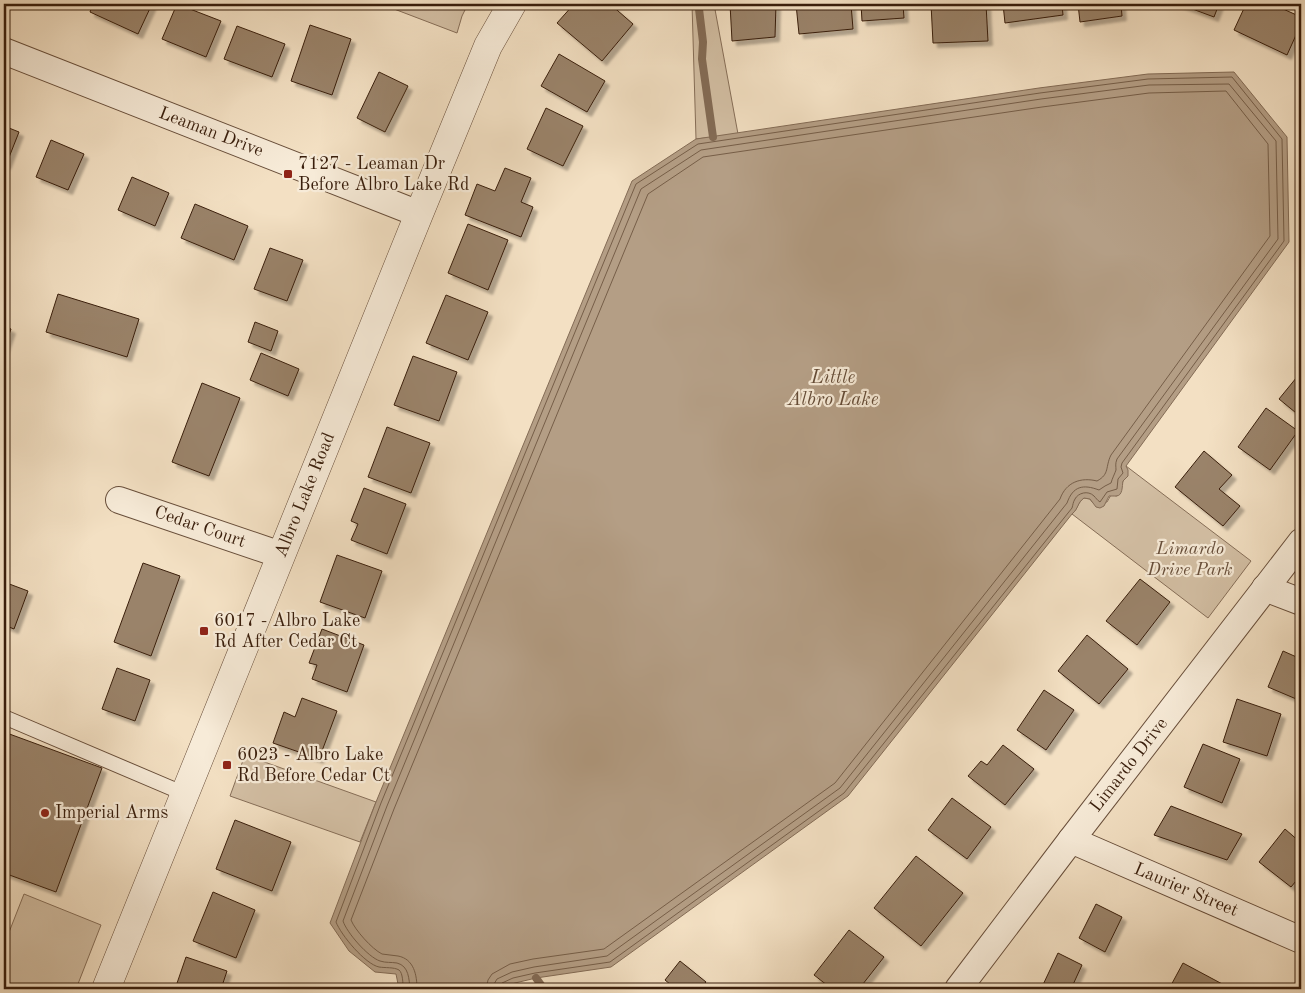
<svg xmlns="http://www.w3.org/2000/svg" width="1305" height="993" font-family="'Old Standard TT',serif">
<defs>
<filter id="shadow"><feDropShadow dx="4.5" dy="4.5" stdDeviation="1" flood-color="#0004"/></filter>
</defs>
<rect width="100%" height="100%" fill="#f3e0c3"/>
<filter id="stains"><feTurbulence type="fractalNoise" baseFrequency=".004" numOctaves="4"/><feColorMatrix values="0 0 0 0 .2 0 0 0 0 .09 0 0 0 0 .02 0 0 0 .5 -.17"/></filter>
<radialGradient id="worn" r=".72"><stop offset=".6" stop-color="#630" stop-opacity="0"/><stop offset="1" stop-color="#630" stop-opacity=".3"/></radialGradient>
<g fill="#d3bfa4" stroke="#866e58">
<path d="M381 4H468L462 16 457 33Z"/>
<path d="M692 4H714L738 134 696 139Z"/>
<path d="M1126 466 1251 561 1208 618 1072 514C1078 509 1077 503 1084 498L1090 499 1092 502H1107L1111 495 1117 496 1123 481Z"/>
<path d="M245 755 376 802 360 842 230 796Z"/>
<path d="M24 894 101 925 76 989H4V945Z"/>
</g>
<path fill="#b49e85" stroke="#836b55" d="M1234 72 1287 137 1289 242 1126 466 1128 470V476L1123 481C1122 486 1123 496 1116 496 1114 496 1112 496 1109 496L1104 506 1100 508 1096 507 1090 499 1084 498C1077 503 1079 508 1072 514L848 796 611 967 536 978 515 983 500 989H399L396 974 375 972 349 951 330 923 376 802 632 181 696 139 1039 88 1148 74Z"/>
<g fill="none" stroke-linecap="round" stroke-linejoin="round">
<g stroke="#765e48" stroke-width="1">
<path d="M403 989C403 984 403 973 399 970 394 967 385 968 379 967 365 964 341 935 336 922L381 803 636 184 698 144 1040 93 1148 79 1232 77 1282 139 1284 241 1122 463 1121 467 1123 473 1118 479 1117 489 1107 492 1100 502C1097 500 1096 498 1094 496 1088 490 1078 493 1075 499 1073 502 1073 505 1072 508L844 793 610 962 535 973 513 978 502 983 500 989"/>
<path d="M410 989C409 979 409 966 397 963 391 962 386 963 380 961 368 957 347 933 343 921L387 806 641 189 701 150 1041 99 1149 85 1229 84 1276 141 1278 239 1117 459C1115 464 1116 466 1116 470 1115 473 1112 479 1111 483L1105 486 1099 490C1083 484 1073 486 1067 503L840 788 607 956 534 967 512 972 497 979 494 984V989"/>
<path d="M417 989C417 975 414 959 398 956 393 955 387 955 382 954 372 949 355 930 351 920L394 809 648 194 703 157 1042 107 1149 93 1226 91 1268 144 1270 236 1111 455C1105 467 1110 474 1097 481 1081 477 1066 482 1060 499L835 783 604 949 533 959 510 964 492 974 488 980 486 989"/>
</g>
<g stroke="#836b55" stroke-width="8">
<path d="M699 4V9L703 42 702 59 713 137"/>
<path d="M536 978 544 989"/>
</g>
</g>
<g fill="#9a836b" stroke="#391e0c" filter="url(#shadow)">
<path d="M93 4H152L138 34 90 12Z"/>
<path d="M177 4 221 21 206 57 162 39Z"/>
<path d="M574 4H610L633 24 602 61 557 23Z"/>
<path d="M730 4H776L775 37 732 41Z"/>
<path d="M796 4H851L853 29 799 34Z"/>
<path d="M861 4H903L904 18 862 21Z"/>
<path d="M931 4H986L988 41 933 43Z"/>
<path d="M1003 4H1062L1063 15 1005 23Z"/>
<path d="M1078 4H1121L1122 16 1080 22Z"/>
<path d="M1179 4H1219L1214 17Z"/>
<path d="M1246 4H1272L1301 17V24L1287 55 1234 30Z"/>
<path d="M310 25 351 39 332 95 291 81Z"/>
<path d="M237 26 285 44 272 77 224 59Z"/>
<path d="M559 54 605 81 587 112 541 86Z"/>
<path d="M379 72 408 86 385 132 357 118Z"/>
<path d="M546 108 583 126 563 166 527 149Z"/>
<path d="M4 126 19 132 6 165 4 164Z"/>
<path d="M51 140 84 154 68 190 36 177Z"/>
<path d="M505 168 531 178 521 202 533 207 521 237 465 215 477 184 495 191Z"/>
<path d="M132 177 169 193 155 226 118 210Z"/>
<path d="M195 204 248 226 234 260 181 238Z"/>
<path d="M468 224 508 240 488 290 448 273Z"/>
<path d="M270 248 303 260 287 301 254 289Z"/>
<path d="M58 294 139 319 127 357 46 332Z"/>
<path d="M446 295 488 312 468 360 426 343Z"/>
<path d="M255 322 278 331 271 351 248 342Z"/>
<path d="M4 326 11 329 4 349Z"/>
<path d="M261 353 299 369 288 396 250 380Z"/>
<path d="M413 356 457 372 439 421 394 405Z"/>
<path d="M1301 372V417L1279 399Z"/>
<path d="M202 383 240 398 209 476 172 462Z"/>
<path d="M1266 408 1298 431 1270 470 1238 447Z"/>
<path d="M387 427 430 443 411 493 368 477Z"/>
<path d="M1204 451 1232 475 1219 489 1240 506 1223 526 1175 487Z"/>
<path d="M364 488 406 504 387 554 351 540 358 524 351 521Z"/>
<path d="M337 555 382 571 365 618 320 602Z"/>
<path d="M143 563 180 576 151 656 114 642Z"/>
<path d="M1140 579 1170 602 1137 645 1106 621Z"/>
<path d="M4 582 28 591 14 629 4 625Z"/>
<path d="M322 629 364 645 347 692 312 679 317 665 309 663Z"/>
<path d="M1087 635 1128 669 1099 704 1058 671Z"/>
<path d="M1283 651 1301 659V701L1268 687Z"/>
<path d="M117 668 150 680 135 721 102 709Z"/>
<path d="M1044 690 1074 710 1046 750 1017 730Z"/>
<path d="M302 698 337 711 319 759 273 743 284 712 295 717Z"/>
<path d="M1237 699 1281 714 1267 756 1223 742Z"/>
<path d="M4 732 102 768 56 892 4 873V817L6 809 4 808Z"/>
<path d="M1203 744 1240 759 1222 803 1184 787Z"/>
<path d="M1003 745 1034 769 1005 805 968 776 981 761 987 765Z"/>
<path d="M952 798 991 827 967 859 928 830Z"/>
<path d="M1171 806 1242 834 1227 860 1154 835Z"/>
<path d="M235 820 291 842 272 891 216 869Z"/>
<path d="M1285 829 1301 843V875L1291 887 1259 862Z"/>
<path d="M916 856 963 893 921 946 874 908Z"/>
<path d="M213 892 255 910 236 958 193 941Z"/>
<path d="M1096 904 1122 917 1105 952 1079 938Z"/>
<path d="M849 930 884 957 859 989H832L814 975Z"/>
<path d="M1058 953 1082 965 1071 989H1041Z"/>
<path d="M186 957 227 971 221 989H175Z"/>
<path d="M680 961 706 982 699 989H676L665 980Z"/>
<path d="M1183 963 1226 986 1224 989H1169Z"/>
</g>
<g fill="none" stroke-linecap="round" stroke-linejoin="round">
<g stroke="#684e3a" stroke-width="16">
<path id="service" d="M4 717 185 794"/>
</g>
<g stroke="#684e3a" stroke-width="28">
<g id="minor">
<path d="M4 51 419 214"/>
<path d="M119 500 281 555"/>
<path d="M1265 588 1301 602"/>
<path d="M1071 840 1301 940"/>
<path d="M958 989 1071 840 1301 542"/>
</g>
</g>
<g stroke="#684e3a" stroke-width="29">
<path id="tertiary" d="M106 989 419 214 488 46 512 4"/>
</g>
<use href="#service" stroke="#f7ebd8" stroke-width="14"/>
<use href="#minor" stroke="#f7ebd8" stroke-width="26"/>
<use href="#tertiary" stroke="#f7ebd8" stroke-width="28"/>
</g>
<g fill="#8f2418" stroke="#f7ebd8" stroke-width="2">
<rect x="283" y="169" width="10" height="10" rx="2.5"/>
<rect x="199" y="626" width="10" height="10" rx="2.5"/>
<rect x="222" y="760" width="10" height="10" rx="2.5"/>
<circle cx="45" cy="813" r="5"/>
</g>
<g text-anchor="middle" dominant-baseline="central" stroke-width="4.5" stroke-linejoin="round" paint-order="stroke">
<g font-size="18" fill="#391e0c" stroke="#f7ebd8">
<text transform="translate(211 132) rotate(21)">Leaman Drive</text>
<text transform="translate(305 495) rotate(-68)">Albro Lake Road</text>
<text transform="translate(200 527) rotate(19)">Cedar Court</text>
<text transform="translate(1129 765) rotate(-52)">Limardo Drive</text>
<text transform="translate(1186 890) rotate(23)">Laurier Street</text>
</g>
<g font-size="18" fill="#391e0c" stroke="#f7ebd8" text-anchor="start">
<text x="298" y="164">7127 - Leaman Dr<tspan x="298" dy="21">Before Albro Lake Rd</tspan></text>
<text x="214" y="621">6017 - Albro Lake<tspan x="214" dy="21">Rd After Cedar Ct</tspan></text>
<text x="237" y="755">6023 - Albro Lake<tspan x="237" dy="21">Rd Before Cedar Ct</tspan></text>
<text x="55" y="813">Imperial Arms</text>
</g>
<g font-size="18" font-style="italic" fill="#674e3a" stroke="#f7ebd8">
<text x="1190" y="549">Limardo<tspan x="1190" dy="21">Drive Park</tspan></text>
</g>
<g font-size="19" font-style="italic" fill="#644b36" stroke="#f7ebd8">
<text x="833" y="378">Little<tspan x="833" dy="22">Albro Lake</tspan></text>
</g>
</g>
<rect width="1305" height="993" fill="none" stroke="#f3e0c3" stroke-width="20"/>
<rect x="5" y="5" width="1295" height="983" fill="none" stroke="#391e0c" stroke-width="2.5"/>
<rect x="10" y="10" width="1285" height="973" fill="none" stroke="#391e0c"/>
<rect width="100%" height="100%" filter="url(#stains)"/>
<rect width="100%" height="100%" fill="url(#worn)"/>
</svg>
